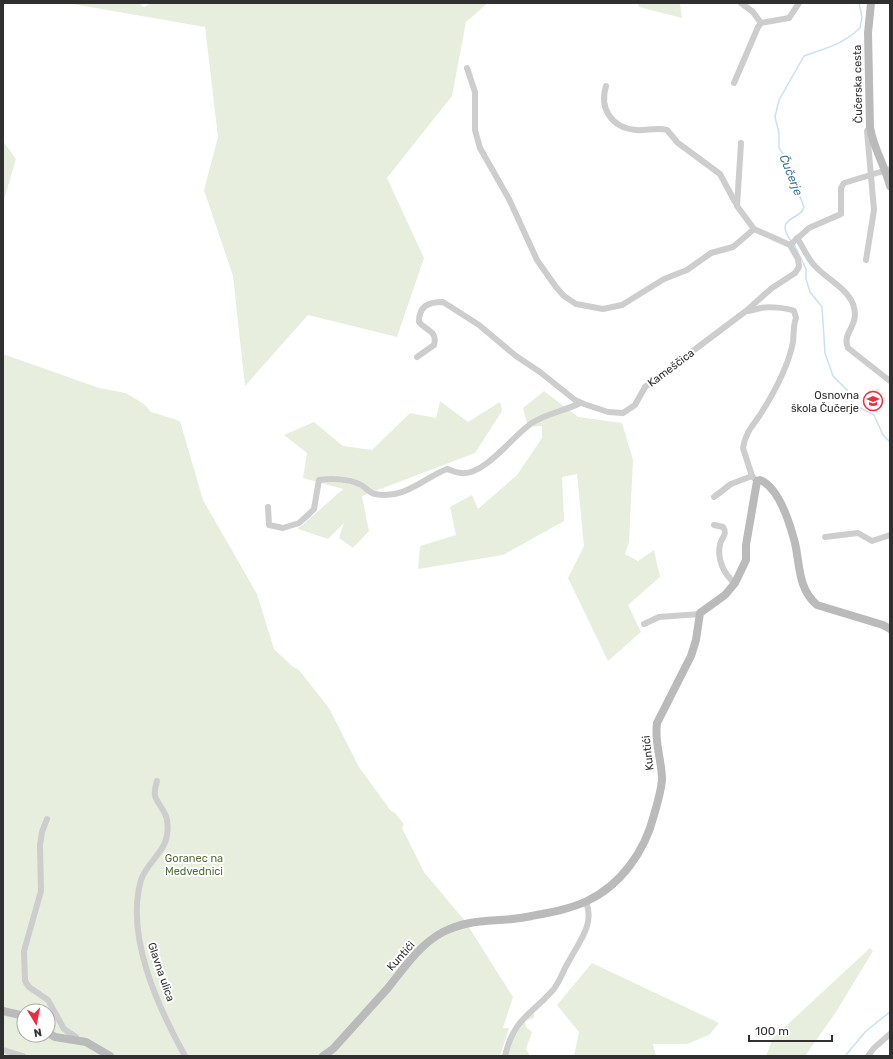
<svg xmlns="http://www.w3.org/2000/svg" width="893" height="1059" font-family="Rubik,sans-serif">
<rect width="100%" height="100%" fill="#fff"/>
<g fill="#e7eede" fill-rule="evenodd">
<path d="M67 3H139L144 7 151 3H488L466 22 452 96 387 178 424 258 397 337 308 315 245 386 233 276 204 190 218 137 205 27Z"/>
<path d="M638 3H680L682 18 639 7Z"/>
<path d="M3 141 16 159 3 203Z"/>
<path d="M3 354 99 388 126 393 144 404 151 412 180 421 203 500 257 594 274 649 292 666 299 670 329 708 359 767 391 811 394 812 404 824 402 828 424 872 465 921 513 997 503 1028H509L500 1056H3ZM24 1011H48V1035H24Z"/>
<path d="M879 389 882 407 872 409 868 391Z"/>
<path d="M544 391 578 417 622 423 633 460 629 542 625 554 638 561 654 550 660 577 628 605 641 632 608 661 568 578 584 546 577 474 562 477 564 521 503 555 418 569 420 546 456 535 450 507 472 495 478 509 517 475 542 438V426L528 427 523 408Z"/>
<path d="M440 401 468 422 500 402 502 411 475 453 362 496 369 531 353 548 339 538 344 523 328 539 298 529 343 489 303 478 307 453 284 435 314 422 343 446 372 450 410 413 436 418Z"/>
<path d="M870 948 873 951 836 1012 805 1056H766L773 1038Z"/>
<path d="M592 963 719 1023 709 1035 687 1044H653L656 1056H574L579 1032 557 1005Z"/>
<path d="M534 1009V1018L525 1021 526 1027 532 1032 526 1049 530 1056H506L514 1034Z"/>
</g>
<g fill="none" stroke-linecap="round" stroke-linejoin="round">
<g stroke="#cae1ee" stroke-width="1.5">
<path d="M791 241C773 216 801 221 804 207L784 155 779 148V133L775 117 779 100 804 56C826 48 842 45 860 28L862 17 859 3"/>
<path d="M794 244 806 269V279L810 292 822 307 825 353 833 376 847 390 853 404 874 415 883 435 890 442"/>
<path d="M845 1056 866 1031 890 1012"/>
</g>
<g stroke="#cdcdcd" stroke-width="6">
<path d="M741 3 753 12 761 23"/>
<path d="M467 68 475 92V130L480 148 509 199 537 260 556 287 564 296 576 304 603 309 622 305 664 279 687 270 711 253 733 247 754 229"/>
<path d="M734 83 758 27 761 23 789 18 799 3"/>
<path d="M606 86C599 109 612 128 636 130 646 131 657 127 667 130L678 143 720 174 735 202"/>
<path d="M741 143 737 206 754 229 790 245 809 228 841 214V188L844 183 890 169"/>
<path d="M797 238C804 248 808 261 818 269 829 280 847 289 853 304 861 326 841 332 848 348L890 381"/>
<path d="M866 260 874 210 867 131 870 127"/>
<path d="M748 311C752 311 756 309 761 308 768 306 788 308 794 311L796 318C793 326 794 333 793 342 788 368 774 393 760 415 752 426 745 434 743 448L752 476 757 481"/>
<path d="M417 357 434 345C438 331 426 331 419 322 419 306 428 302 443 302L479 325 516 356 540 372 575 400 584 404 608 412 623 413 635 405 645 387 746 311 772 288 795 273 799 267 798 259 790 245"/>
<path d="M714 497 731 484 752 476"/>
<path d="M268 507 269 525 283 528 299 523 308 515 314 509 319 480C330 478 349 479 359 484 365 486 369 493 375 494 404 500 422 479 447 469 451 470 456 473 461 473 485 476 514 434 532 423 547 413 565 411 580 403"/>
<path d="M714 525 723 527C728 534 722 537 720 544 717 558 723 574 735 583"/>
<path d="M825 537 858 533 872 541 890 535"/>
<path d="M644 624 659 617 700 614"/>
<path d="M157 781C151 800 158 799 165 814 168 819 168 830 167 835 165 852 146 864 141 880 125 936 158 1007 185 1056"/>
<path d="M47 819 42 832 40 845 41 891 24 951 25 981 29 987 48 1000 64 1029 76 1037V1040"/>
<path d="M3 1050 23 1056"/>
<path d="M505 1056C514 1018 530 1016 553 990 560 982 563 970 569 961 579 942 595 924 586 902"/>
<path d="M868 1056 874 1048 890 1034"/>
</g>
<g stroke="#bababa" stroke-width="8">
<path d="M871 3 868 33 870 127C873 148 885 165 890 186"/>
<path d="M3 1011 24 1016"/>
<path d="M48 1033 55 1037 86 1042 110 1056"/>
<path d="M323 1056 333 1049C352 1028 370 1008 388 988 404 968 420 944 443 932 473 917 496 923 526 917 546 913 568 910 587 901 621 885 645 851 654 815 657 804 661 792 662 780 662 760 654 743 657 723L691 656 696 640 700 613 725 595 735 583 746 560V545L757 481 760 480C779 487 790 524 795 543 800 565 798 589 817 605L883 625 890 629"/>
</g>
</g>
<defs>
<g id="school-ring" transform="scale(1)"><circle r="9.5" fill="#fff" stroke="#ee2c3e" stroke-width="1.5"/><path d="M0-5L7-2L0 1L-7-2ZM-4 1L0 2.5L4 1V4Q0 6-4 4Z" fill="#ee2c3e"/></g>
</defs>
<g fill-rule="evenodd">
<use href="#school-ring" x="873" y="401"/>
</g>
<g text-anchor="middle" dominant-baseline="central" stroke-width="4" stroke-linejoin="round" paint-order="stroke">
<g font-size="11" fill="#303030" stroke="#fff">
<text transform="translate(858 84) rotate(-91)">Čučerska cesta</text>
<text transform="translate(671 368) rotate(-37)">Kameščica</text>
<text transform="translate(648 753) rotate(-97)">Kuntići</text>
<text transform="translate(401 956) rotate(-48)">Kuntići</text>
<text transform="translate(161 972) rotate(71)">Glavna ulica</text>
</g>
<g font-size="11" fill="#303030" stroke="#fff" text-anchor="end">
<text x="859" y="395">Osnovna<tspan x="859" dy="13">škola Čučerje</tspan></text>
</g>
<g font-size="11" fill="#546f3b" stroke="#fff">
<text x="194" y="858">Goranec na<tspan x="194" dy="13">Medvednici</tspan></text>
</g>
<g font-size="12" font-style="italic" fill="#3a7497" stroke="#fff">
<text transform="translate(791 175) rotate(68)">Čučerje</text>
</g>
</g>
<rect width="893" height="1059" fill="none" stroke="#303030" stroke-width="8"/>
<g transform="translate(36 1023) rotate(170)"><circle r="19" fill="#ffffff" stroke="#acacac"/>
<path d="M0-3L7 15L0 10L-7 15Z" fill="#ee2c3e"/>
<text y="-6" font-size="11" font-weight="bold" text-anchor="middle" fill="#303030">N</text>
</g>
<path d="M749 1035v6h83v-6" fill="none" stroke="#303030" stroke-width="2"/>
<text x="755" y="1035" font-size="12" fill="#303030" stroke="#ffffff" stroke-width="3" paint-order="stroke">100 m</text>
</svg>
